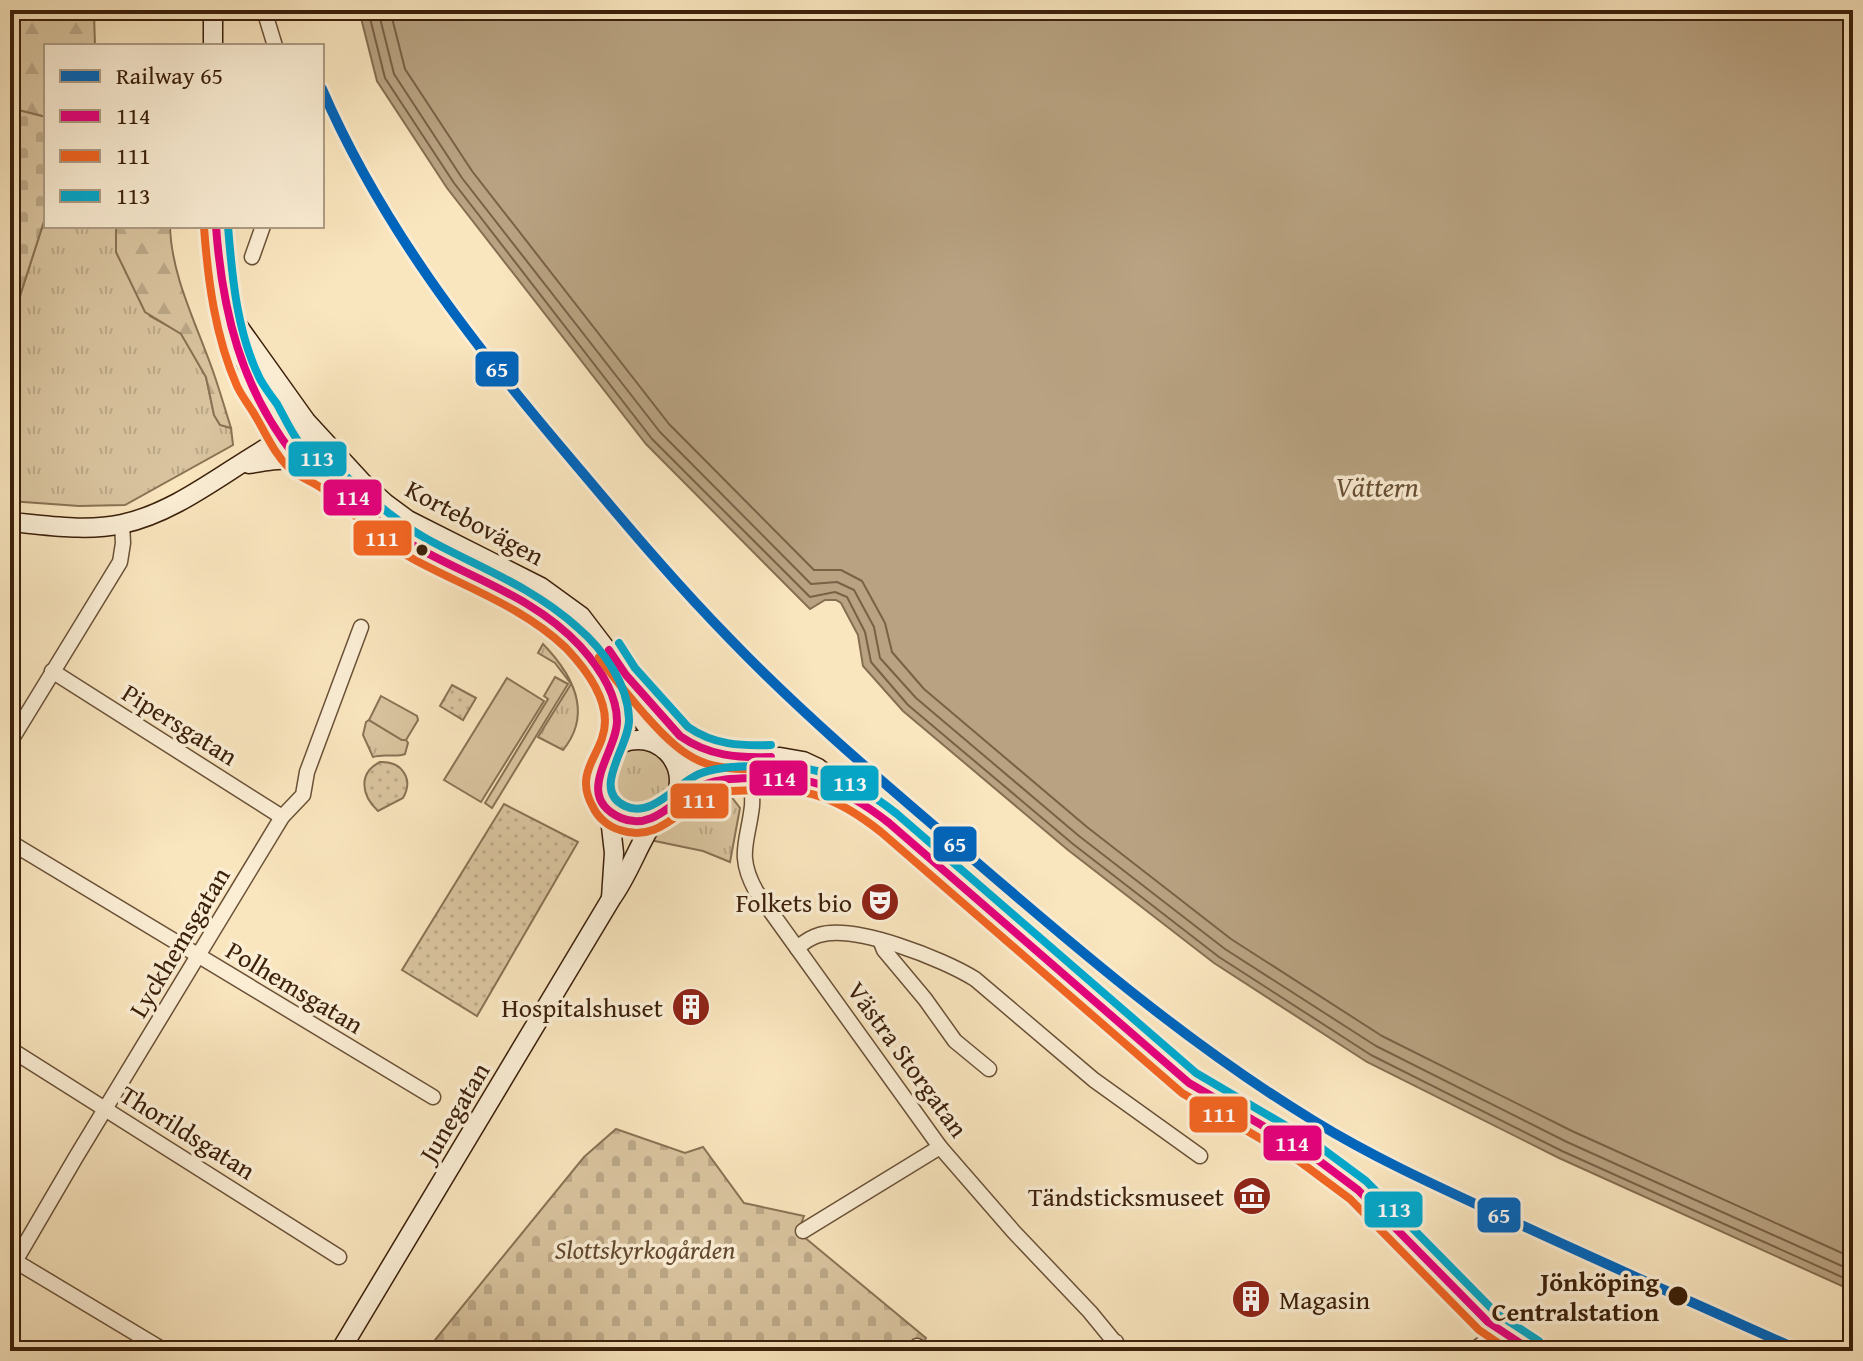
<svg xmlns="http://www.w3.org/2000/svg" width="1863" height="1361" font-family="'Gentium Book Plus',serif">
<defs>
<pattern id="grass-tufts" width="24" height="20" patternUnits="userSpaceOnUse" patternTransform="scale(2)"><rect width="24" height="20" fill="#d9c49f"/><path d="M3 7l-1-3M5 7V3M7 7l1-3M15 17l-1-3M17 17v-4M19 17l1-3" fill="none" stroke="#bba888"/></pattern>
<pattern id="forest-firs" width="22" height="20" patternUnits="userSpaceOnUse" patternTransform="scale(2)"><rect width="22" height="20" fill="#d9c49f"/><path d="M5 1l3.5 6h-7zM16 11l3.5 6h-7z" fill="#bba888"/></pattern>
<pattern id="cemetery-stones" width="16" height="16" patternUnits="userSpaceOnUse" patternTransform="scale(2)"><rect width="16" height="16" fill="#d9c49f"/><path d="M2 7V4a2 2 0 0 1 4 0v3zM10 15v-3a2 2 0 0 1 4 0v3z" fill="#bba888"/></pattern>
<pattern id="park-dots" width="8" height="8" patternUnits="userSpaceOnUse" patternTransform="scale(2)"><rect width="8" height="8" fill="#d9c49f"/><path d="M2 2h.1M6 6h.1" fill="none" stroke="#bba888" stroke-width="1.8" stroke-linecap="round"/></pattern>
</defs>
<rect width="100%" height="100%" fill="#f9e5be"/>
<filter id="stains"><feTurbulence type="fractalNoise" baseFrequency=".0025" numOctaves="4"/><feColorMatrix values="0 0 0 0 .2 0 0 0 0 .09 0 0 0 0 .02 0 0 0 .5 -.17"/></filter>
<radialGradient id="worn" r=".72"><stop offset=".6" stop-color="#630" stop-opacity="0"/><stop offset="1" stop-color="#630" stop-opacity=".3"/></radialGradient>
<g fill="url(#grass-tufts)" stroke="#8a7254" stroke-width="2">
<path d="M46 215V226H116V252L150 316 181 333 206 377 214 415 220 425 231 428 233 445 125 505 79 506 10 501V327Z"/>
<path d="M543 644C572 674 594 712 563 750L538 737 571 684 555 663 538 653Z"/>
<path d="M369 720 402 740H406L408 743 405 754C395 758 384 753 373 757L363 735 366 722Z"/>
<circle cx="638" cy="780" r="32"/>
<path d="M717 789 730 795 740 808 730 862 703 851 650 840 656 833 674 823 692 799Z"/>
</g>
<g fill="url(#forest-firs)" stroke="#8a7254" stroke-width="2">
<path d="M10 11 94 14 95 46H46V117L10 108Z"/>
<path d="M116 226H170C171 273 194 319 210 363 218 384 224 406 231 428L220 425 214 415 206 377 181 334 145 312 116 252Z"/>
</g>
<g fill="url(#cemetery-stones)" stroke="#8a7254" stroke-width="2">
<path d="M10 108 46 117V215L10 327Z"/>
<path d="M616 1129 685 1153 703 1147 744 1203 804 1216 798 1232 926 1338 918 1351H426L584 1157Z"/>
</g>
<g fill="url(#park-dots)" stroke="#8a7254" stroke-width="2">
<path d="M452 685 476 698 463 720 440 706Z"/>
<path d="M380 762C402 761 414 779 403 798L378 811C361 795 358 773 380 762Z"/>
<path d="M504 804 578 842 477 1016 402 970Z"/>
</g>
<g fill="#d9c49f" stroke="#8a7254" stroke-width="2">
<path d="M555 677 568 684 492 808 485 803 548 699 544 696Z"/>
<path d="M507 678 544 701 481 802 444 780Z"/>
<path d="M381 696 417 716 418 720 406 740H402L369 720Z"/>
</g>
<path fill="#b8a281" stroke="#866e51" stroke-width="2" d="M359 10H1853V1291L1559 1158 1367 1062 1214 963 1068 850 903 711 863 666 858 635 841 603 836 600H825L810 609 646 444 447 188 377 81Z"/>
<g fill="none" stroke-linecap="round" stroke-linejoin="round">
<g stroke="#7a6146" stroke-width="2">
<path d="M368 10 385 78 454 183 652 439 810 597 835 592 847 597 865 632 871 662 908 705 1073 844 1219 957 1371 1055 1562 1151 1853 1282"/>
<path d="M378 10 394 74 462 178 660 432 811 584 837 582 854 590 874 627 880 658 916 698 1079 836 1225 949 1376 1046 1567 1142 1853 1271"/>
<path d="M390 10 405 69 472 171 669 424 814 570H841L862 581 885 623 892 652 924 689 1087 827 1231 939 1382 1036 1572 1131 1853 1258"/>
</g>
<g stroke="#6a5137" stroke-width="17">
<g id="street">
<path d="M264 10 275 46"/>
<path d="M252 257 263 226"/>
<path d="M52 671 282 817"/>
<path d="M10 742 120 562 123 543 122 524"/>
<path d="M750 768C751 780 753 793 752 806 748 842 736 855 756 891L940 1147 1013 1231 1090 1312 1122 1351"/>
<path d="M10 842 433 1097"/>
<path d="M880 940 884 950 925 999 955 1041 989 1069"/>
<path d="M797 948C803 943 811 937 819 935 855 924 943 959 975 979L1094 1080 1200 1156"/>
<path d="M10 1049 339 1257"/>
<path d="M803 1231 940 1147"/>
<path d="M10 1258 165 1351"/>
<path d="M10 1270 76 1157 282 817 303 795 307 772 361 627"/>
<path d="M917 1346 924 1351"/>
<path d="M1098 1351 1116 1342"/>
<path d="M1472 1351 1495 1335 1506 1334"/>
</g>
</g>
<g stroke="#3b200a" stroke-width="21">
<g id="secondary">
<path d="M213 10V46"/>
<path d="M216 226C219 275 219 336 254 373 272 399 291 422 309 447 324 466 336 487 354 504 428 572 541 582 597 671 616 700 621 716 611 750"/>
<path d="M228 312 306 421 363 483 385 503 408 520 541 587 581 616 626 675 643 721 660 746"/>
<path d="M249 464C289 457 291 457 327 477"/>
<path d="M10 522C47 525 85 532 122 524 178 512 226 470 275 443L283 438 291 424"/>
<path d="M631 680 680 736 703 751 729 759"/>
<circle cx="638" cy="781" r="41"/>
<path d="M674 761 711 767 729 759 780 757 803 761 818 768 889 823 1189 1083 1306 1151 1358 1190 1488 1322 1509 1351"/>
<path d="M673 803C682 797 691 791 701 786 736 770 798 775 834 787"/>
<path d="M609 809 614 853 611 898"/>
<path d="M1497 1328 1532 1351"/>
<path d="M340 1351 611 899C630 873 638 844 656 818"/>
</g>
</g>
<use href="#street" stroke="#fbeed5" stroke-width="14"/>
<use href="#secondary" stroke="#fbeed5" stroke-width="18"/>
<g stroke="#fbeed5" stroke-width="14">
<g id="bus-1">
<path d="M216 226C222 310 241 388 294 455 304 467 317 470 329 478 356 497 376 523 404 540 463 576 532 594 580 646 598 666 617 693 617 721 617 753 572 796 621 818 653 832 675 798 701 786 716 779 733 779 749 778 809 775 842 786 889 823L1189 1083 1306 1151 1358 1190 1488 1322 1532 1351"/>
<path d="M609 650 626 675 680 736C709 756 737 758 771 757"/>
</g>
</g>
<g stroke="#fbeed5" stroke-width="14">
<g id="bus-2">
<path d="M204 227C208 281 215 336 237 386 242 397 250 406 256 417 266 434 274 453 289 468 299 478 313 481 324 490 355 514 380 541 415 560 467 588 523 607 566 648 584 667 605 694 605 721 605 754 572 770 593 807 598 818 609 827 620 830 657 843 677 811 706 797 720 790 738 791 754 790 809 787 838 798 881 832L1182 1093 1299 1161 1350 1199 1479 1330 1510 1351"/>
<path d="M599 657C613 678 629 696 646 716 689 764 706 771 771 769"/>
</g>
</g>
<g stroke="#fbeed5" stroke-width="14">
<g id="bus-3">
<path d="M228 226C232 277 237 333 260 379 265 388 271 396 277 404 286 420 293 437 305 450 315 460 330 463 341 472 369 496 394 521 427 539 478 567 533 587 577 627 603 649 628 684 629 719 630 746 590 790 625 806 652 819 677 783 699 774 716 767 735 767 753 766 814 763 849 776 897 814L1196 1073 1312 1141 1366 1181 1496 1313 1539 1341"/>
<path d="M619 643 635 668 688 727C714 745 740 746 771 745"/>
</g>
</g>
<use href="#bus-1" stroke="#e5007d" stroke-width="8"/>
<use href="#bus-2" stroke="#f26522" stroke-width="8"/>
<use href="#bus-3" stroke="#00a9ce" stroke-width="8"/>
<g stroke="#fbeed5" stroke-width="16">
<path id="rail-1" d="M322 89C381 225 470 340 565 452 619 516 672 580 730 639 806 718 891 789 974 860 1082 953 1192 1047 1314 1121 1379 1161 1450 1192 1519 1224 1612 1267 1707 1309 1801 1351"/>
</g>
<use href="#rail-1" stroke="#0065bd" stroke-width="10"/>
</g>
<defs>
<g id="theatre-disc" transform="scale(2)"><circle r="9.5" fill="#8f2418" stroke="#fbeed5"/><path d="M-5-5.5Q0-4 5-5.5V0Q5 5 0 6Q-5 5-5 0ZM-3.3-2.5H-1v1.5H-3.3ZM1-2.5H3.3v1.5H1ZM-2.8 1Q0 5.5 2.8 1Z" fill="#fff"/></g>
<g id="building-disc" transform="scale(2)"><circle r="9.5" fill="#8f2418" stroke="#fbeed5"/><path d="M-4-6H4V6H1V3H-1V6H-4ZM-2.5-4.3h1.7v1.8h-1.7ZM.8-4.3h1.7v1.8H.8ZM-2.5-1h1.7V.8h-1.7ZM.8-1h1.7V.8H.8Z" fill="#fff"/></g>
<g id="museum-disc" transform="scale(2)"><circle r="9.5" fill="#8f2418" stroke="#fbeed5"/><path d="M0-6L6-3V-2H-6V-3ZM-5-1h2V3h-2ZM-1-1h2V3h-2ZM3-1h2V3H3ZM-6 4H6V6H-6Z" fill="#fff"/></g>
</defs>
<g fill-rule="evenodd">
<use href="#theatre-disc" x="880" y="902"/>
<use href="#building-disc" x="691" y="1007"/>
<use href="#museum-disc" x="1252" y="1196"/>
<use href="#building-disc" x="1251" y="1299"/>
</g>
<g fill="#3b200a" stroke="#fbeed5" stroke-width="3">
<circle cx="422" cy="550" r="7"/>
<circle cx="1678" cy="1296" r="11"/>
</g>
<g text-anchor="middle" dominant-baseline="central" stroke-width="7" stroke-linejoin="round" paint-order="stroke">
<g font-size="26" fill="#3b200a" stroke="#fbeed5">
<text transform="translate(475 522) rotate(28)">Kortebovägen</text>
<text transform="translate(180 724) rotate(32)">Pipersgatan</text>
<text transform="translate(179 942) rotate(-59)">Lyckhemsgatan</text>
<text transform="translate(295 987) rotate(31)">Polhemsgatan</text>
<text transform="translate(908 1059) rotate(54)">Västra Storgatan</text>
<text transform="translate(454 1112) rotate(-59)">Junegatan</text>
<text transform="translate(188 1132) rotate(32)">Thorildsgatan</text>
</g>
<g font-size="26" fill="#3b200a" stroke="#fbeed5" text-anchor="end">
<text x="852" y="902">Folkets bio</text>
<text x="663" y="1007">Hospitalshuset</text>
<text x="1224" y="1196">Tändsticksmuseet</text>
<text x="1279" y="1299" text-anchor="start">Magasin</text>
</g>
<g font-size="26" font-style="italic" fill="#62492f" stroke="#fbeed5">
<text x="645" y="1249">Slottskyrkogården</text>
</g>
<g font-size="26" font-weight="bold" fill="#3b200a" stroke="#fbeed5" text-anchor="end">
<text x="1659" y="1281">Jönköping<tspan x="1659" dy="30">Centralstation</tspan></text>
</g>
<g font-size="28" font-style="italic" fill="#674e34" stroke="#fbeed5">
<text x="1377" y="486">Vättern</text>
</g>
</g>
<g stroke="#fbeed5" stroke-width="3">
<rect x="474" y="350" width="46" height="38" rx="8" fill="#0065bd"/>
<rect x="287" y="440" width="61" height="38" rx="8" fill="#00a9ce"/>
<rect x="322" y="478" width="61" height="39" rx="8" fill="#e5007d"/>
<rect x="352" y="519" width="61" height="38" rx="8" fill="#f26522"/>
<rect x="748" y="759" width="61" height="38" rx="8" fill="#e5007d"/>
<rect x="819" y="764" width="61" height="38" rx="8" fill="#00a9ce"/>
<rect x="669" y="782" width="61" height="38" rx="8" fill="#f26522"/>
<rect x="932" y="825" width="46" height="38" rx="8" fill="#0065bd"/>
<rect x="1188" y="1095" width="61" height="39" rx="8" fill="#f26522"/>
<rect x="1262" y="1124" width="61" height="38" rx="8" fill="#e5007d"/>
<rect x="1363" y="1190" width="61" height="39" rx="8" fill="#00a9ce"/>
<rect x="1476" y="1196" width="46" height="38" rx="8" fill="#0065bd"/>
</g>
<g font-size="22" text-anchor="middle" font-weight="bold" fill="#fff">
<text x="497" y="377">65</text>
<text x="317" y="466">113</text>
<text x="353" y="505">114</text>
<text x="382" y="546">111</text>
<text x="779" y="786">114</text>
<text x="850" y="791">113</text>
<text x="699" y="808">111</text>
<text x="955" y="852">65</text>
<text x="1219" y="1122">111</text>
<text x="1292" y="1151">114</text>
<text x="1394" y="1217">113</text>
<text x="1499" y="1223">65</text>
</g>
<rect width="1863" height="1361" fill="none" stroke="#f9e5be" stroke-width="40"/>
<rect x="12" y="12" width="1839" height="1337" fill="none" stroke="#3b200a" stroke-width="4"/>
<rect x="20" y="20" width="1823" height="1321" fill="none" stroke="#3b200a" stroke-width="2"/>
<rect x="44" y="44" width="280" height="184" fill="#fbeed5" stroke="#ae9c84" stroke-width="2"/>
<rect x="60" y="70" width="40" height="12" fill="#0065bd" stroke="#ae9c84" stroke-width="2"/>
<text x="116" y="84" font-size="24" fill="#3b200a">Railway 65</text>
<rect x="60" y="110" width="40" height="12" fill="#e5007d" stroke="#ae9c84" stroke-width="2"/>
<text x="116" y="124" font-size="24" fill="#3b200a">114</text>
<rect x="60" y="150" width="40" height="12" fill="#f26522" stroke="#ae9c84" stroke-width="2"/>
<text x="116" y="164" font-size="24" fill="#3b200a">111</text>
<rect x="60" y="190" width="40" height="12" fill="#00a9ce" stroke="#ae9c84" stroke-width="2"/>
<text x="116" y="204" font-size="24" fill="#3b200a">113</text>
<rect width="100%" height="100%" filter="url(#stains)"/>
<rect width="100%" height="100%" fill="url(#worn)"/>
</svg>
